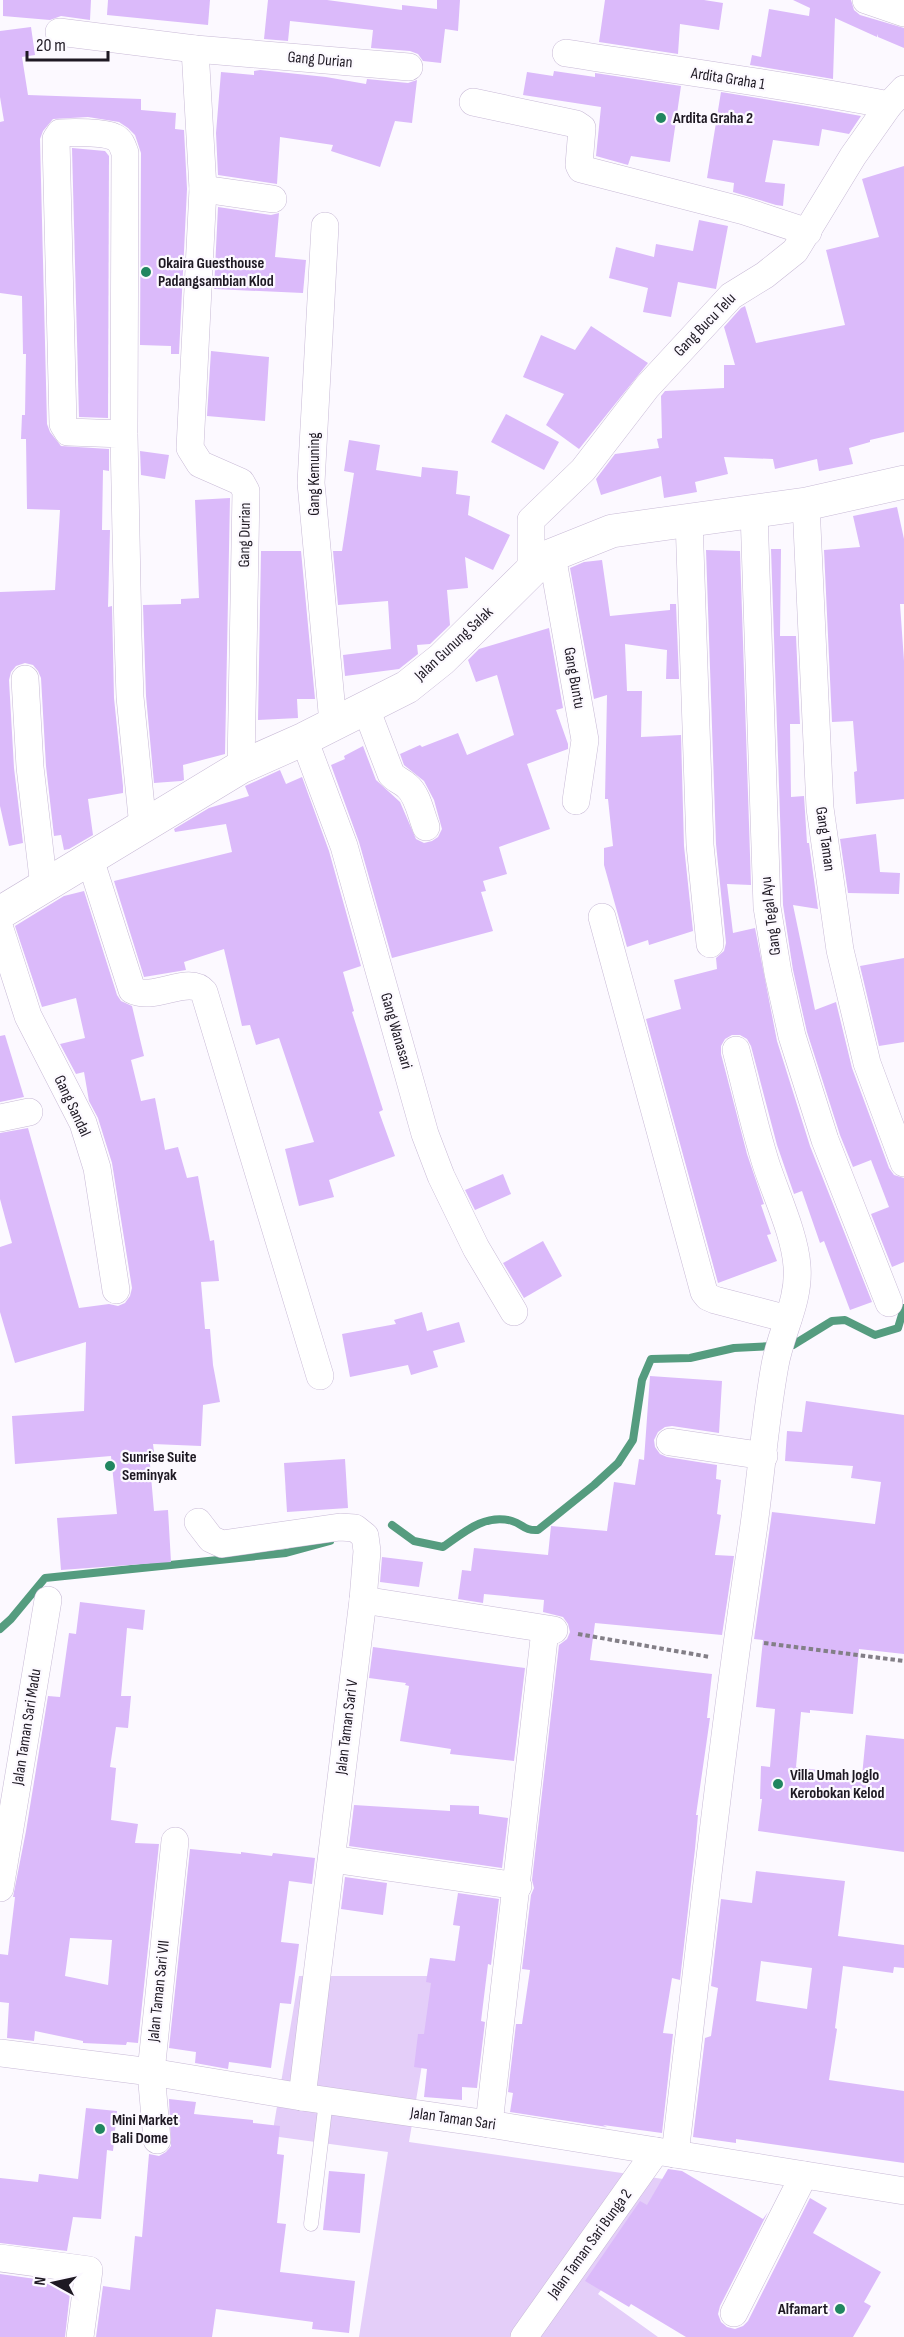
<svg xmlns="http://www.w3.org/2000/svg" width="904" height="2337" font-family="'Sofia Sans Condensed',sans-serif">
<rect width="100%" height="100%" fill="#fcf9ff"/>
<path fill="#e4cef9" d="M299 1976H437L409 2142 684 2182 598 2294 658 2337H359L388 2152 272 2136Z"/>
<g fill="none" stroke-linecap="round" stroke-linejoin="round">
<g stroke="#559c7f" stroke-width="8">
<path d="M392 1525 414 1541 443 1547C463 1533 485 1513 512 1521 523 1524 524 1531 538 1530L594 1485 618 1463 633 1440 642 1380 651 1359 690 1358 734 1348 793 1345 832 1321 845 1320 875 1335 898 1328 904 1308"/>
<path d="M0 1629 11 1619 45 1578 286 1553 330 1541"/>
</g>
</g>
<g fill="#dbbafa" fill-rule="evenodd">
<path d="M3 0H91L90 20 61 16 50 20 3 16Z"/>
<path d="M108 0H210L208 25 107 15Z"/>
<path d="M268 0H327L402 10V5L437 9V0H460L458 31 445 29 441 63 423 61 418 54 410 51 371 48 373 30 290 21 288 41 264 39Z"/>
<path d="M605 0H704L723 3 719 30 680 24 678 54 599 42Z"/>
<path d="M793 0H851L854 10 860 15 904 28V48L878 37V34L877 37 835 18 833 79 750 65 752 55 761 57 769 9 809 16 810 8Z"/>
<path d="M31 27 35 55 22 57 28 95 141 99V110L176 113 175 129 184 130 187 189 179 354H171V346L140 345 141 153 135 135 128 128 119 122 88 117 53 119 43 131 40 139 47 424 50 432 61 446 109 449V471L103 470 102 530H110L108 607 112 606 114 698 123 786V793L88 799 93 835 69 849 64 850 61 835 54 836 46 766 41 678 38 671 33 665 25 663 16 666 11 672 9 680 14 768 23 843 9 846 0 806V592L55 590 60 510 27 509 26 439H21L22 415H25L26 354H23L22 296 0 293V122L4 121 0 97V31Z"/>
<path d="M260 70 326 77 366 84 367 79 408 83 417 80 412 123 395 121 380 167 331 151 333 145 280 137 277 184 218 175 216 133 221 72 254 75V71Z"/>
<path d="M554 71 595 77V73L681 86 670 162 631 156 628 165 596 156 601 107 523 95 527 72 553 76Z"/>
<path d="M721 92 806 106 861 116 849 134 822 129 819 146 773 140 765 182 785 184 783 206 776 205 733 192 734 183 707 178Z"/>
<path d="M72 148 105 151 109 156 108 418 79 417Z"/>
<path d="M904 166V432L870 440V442L849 448 853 464 819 471 817 459 775 469 773 459 724 457 728 474 695 482 697 492 664 498 661 476 601 495 596 479 615 454 659 448 657 439 662 438 661 396 665 391 724 388V365H735L724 327 741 308 745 306 756 343 845 325 826 250 879 237 862 179Z"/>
<path d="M218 207 271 215 279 213 275 257 306 260 303 293 214 289Z"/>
<path d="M699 220 728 226 716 289 678 282 671 317 643 312 648 288 609 278 616 247 654 257 656 244 693 251Z"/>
<path d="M591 326 648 363 579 449 546 425 564 394 523 377 541 335 575 350Z"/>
<path d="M211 351 269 357 265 421 207 416Z"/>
<path d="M506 414 559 442 544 470 491 442Z"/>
<path d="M349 440 380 445 376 470 421 477 422 467 458 471 456 494 470 496 468 515 510 535 493 570 465 557 468 588 447 590 450 625 430 644 417 645 418 654 399 669 345 676 343 655 391 649 388 601 338 605 333 551H342L354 473 344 471Z"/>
<path d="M140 451 169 455 165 479 141 475Z"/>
<path d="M230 498 225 754 183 765 184 780 181 781 154 783 146 696 143 605 181 604V599L199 598 195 500Z"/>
<path d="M897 507 904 539V604H900L904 661V799L856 804 854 772 857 771 853 721 832 722 824 550 860 547 853 516Z"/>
<path d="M771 549H781L780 636H796L800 724H790L791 797 804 796 807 843H809L818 909 793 905 815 1010 836 1002 852 1068 889 1168 894 1175 904 1178V1262L892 1267 871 1214 889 1207 871 1160 853 1167 840 1135 807 1032 793 970 783 905Z"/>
<path d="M706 550 740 551 751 885 727 884 733 933 755 928 777 1041 810 1146 872 1302 850 1310 824 1241 820 1243 802 1191 794 1194 777 1145 751 1046 747 1039 740 1035H732L725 1039 721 1046V1054L747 1154 764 1204 761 1205 771 1234 767 1235 777 1261 718 1283 646 1019 681 1009 674 980 717 969 716 958 724 951 726 943 716 844Z"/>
<path d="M261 551H301L315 699H297L298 718 258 720Z"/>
<path d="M602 560 610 616 670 610V604H676L679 679H666L667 650 625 644 627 691H642L641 737 681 735 684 846 693 931 649 945 648 940 627 947 604 865V848L613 846 608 799H605L607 695 594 699 570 568 584 562Z"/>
<path d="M549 628 563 708 556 710 568 744V749L527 764 550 829 499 847 507 874 483 881 486 891 481 892 493 931 392 958 359 842 331 765 345 759 344 756 363 746 376 780 400 802 416 839 424 843 432 841 438 837 442 829 434 800 424 781 404 765 400 754 420 745 422 747 458 733 467 755 514 735 497 675 476 682 468 660 479 649Z"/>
<path d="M280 770 286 784 302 777 329 851 361 966 343 972 354 1011 352 1012 383 1110 379 1112 395 1156 329 1180 334 1197 299 1206 285 1149 314 1142 279 1038 256 1045 250 1025 242 1026 224 949 184 962 186 970 144 977 114 881 232 852 226 824 175 832 174 829 209 808 249 796 245 786Z"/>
<path d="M876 834 880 872 900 873 899 894 848 893 840 839Z"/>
<path d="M84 891 117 995 121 1001 132 1006 144 1056 131 1060 141 1101 155 1098 165 1150 178 1147 187 1178 198 1176 210 1241 214 1240 219 1281 201 1282 205 1329H210L213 1365 220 1402 203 1405 201 1446 153 1444 154 1452 149 1453 154 1511 168 1510 171 1562 61 1570 57 1518 117 1514 111 1456 15 1464 12 1416 84 1411 86 1342 15 1363 0 1312V1247L12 1243 0 1199V1133L28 1128 79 1308 109 1304 118 1306 125 1303 130 1296 132 1288 112 1163 98 1118 89 1101 84 1072 76 1074 60 1044 85 1038 76 998 42 1007 15 926 64 896Z"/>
<path d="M904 958V1042L879 1046 860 966Z"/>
<path d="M5 1035 24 1097 0 1102V1036Z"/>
<path d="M503 1174 511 1194 475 1210 465 1190Z"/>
<path d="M543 1241 562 1276 524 1298 503 1263Z"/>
<path d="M422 1312 427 1331 459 1322 465 1342 433 1351 438 1367 411 1375 408 1365 350 1377 342 1334 396 1324 394 1320Z"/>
<path d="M650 1376 722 1381 719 1433 672 1426 665 1427 658 1432 654 1440 655 1447 660 1454 667 1457 717 1465 716 1479 721 1480 717 1514 721 1515 715 1555 734 1556 722 1635 595 1623 590 1660 712 1674 707 1718H710L696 1815H698L695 1849 680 1980 672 1978 663 2033 673 2034 662 2133 603 2125 607 2127 510 2112 513 2093 508 2092 516 2024H522L530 1970 522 1969 531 1895 534 1888 532 1880 559 1645 567 1639 570 1632 568 1624 563 1617 543 1612 544 1600 484 1594 483 1603 458 1599 462 1570 471 1571 474 1548 548 1555 551 1526 607 1531 614 1482 635 1485 639 1459 644 1460Z"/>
<path d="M806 1401 904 1415V1654L859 1649 853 1714 810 1710V1713L801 1712 796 1767 862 1776 866 1735 904 1739V1852L758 1831 762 1799H760L761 1766 770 1767 775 1709 756 1707 763 1640 754 1639 772 1512 875 1524 881 1482 851 1478 853 1466 785 1461 787 1431 802 1432Z"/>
<path d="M345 1459 348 1508 287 1512 284 1463Z"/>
<path d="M382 1557 423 1562 419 1587 380 1582Z"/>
<path d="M80 1602 145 1610 143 1630 127 1628 121 1696H131L128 1728 116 1727 110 1767 116 1768 111 1820 138 1824 135 1843 159 1844 138 2043 127 2042 126 2045 83 2043V2041L35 2031 34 2041 7 2038 9 2003 0 2002V1954L8 1955 15 1897H13L26 1831 48 1696 60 1697 69 1633 76 1634ZM70 1938 112 1940 108 1985 65 1976Z"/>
<path d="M373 1647 525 1668 514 1761 450 1754 451 1749 400 1741 409 1686 405 1685 406 1683 369 1678Z"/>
<path d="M354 1805 450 1811V1805L479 1806V1814L508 1818 502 1868 349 1846Z"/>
<path d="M190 1849 241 1854V1852L272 1856 273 1853 315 1858 312 1884 289 1881 281 1942 299 1944 291 2004 280 2003 271 2068 229 2062 228 2069 195 2063 196 2052 169 2048Z"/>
<path d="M756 1871 845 1881 838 1936 904 1945V1968L894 1967 893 1973 843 1966 835 2028 837 2029 829 2080 904 2091V2163L736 2139V2143L693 2137 705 2038 711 2036 718 1988 711 1986 721 1899 752 1903ZM761 1961 812 1968 807 2009 756 2001Z"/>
<path d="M345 1877 387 1883 383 1915 341 1909Z"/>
<path d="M458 1893 499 1899 491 1965 488 1964 481 2021 485 2022 477 2088 462 2087V2100L424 2097 427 2069 414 2067 418 2034H424L431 1983 426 1982 430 1958 455 1961 460 1926 453 1925Z"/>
<path d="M169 2099 196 2102 194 2114 253 2120V2123L280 2126 277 2154 284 2155 277 2223 286 2224 280 2272 355 2281 349 2333 312 2329 313 2322 216 2309 212 2337H96L103 2286 130 2290 135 2236 142 2237 149 2154 159 2156 166 2152 171 2146Z"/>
<path d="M86 2108 117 2111 113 2151 107 2150 101 2219 73 2217 67 2251 0 2243V2178L38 2182 39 2174 78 2179Z"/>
<path d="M668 2169 682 2171 763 2219 768 2212 720 2306 718 2314 721 2322 727 2327 735 2329 743 2326 748 2321 810 2198 827 2208 813 2233 881 2272 864 2302 871 2306 853 2337H686L631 2304 629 2307 585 2281 640 2201 647 2205Z"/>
<path d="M329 2171 365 2174 360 2233 323 2230Z"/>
<path d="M0 2274 71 2284 65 2337H0Z"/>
</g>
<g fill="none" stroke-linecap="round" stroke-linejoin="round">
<g stroke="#c8bad6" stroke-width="15">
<path id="service" d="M311 2224 326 2101"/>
</g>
<g stroke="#c8bad6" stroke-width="28">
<g id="minor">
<path d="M866 0 904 13"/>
<path d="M59 32 195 49 409 67"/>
<path d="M195 49 203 189 190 448 200 464 241 482 246 491 241 767"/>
<path d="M566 53C674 70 782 84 889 105"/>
<path d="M473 102 576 124 582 128 579 165 581 169 744 211 808 232"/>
<path d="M203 189 273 199"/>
<path d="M325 226 311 483 333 723"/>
<path d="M124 434 68 432 63 424 56 139 60 133C72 132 104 132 114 137 121 140 123 147 125 153L124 434 128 636 130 697 143 827"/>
<path d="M806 504 820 808 840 950 867 1063 904 1163"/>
<path d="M754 511 767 907 778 973 792 1036 825 1140 889 1303"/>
<path d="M689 519 700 845 710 944"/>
<path d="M552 555 585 740 576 801"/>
<path d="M531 571V520L583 470 647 387 731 296 765 275 795 251 853 156 889 105 904 89"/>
<path d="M25 679 30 767 44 887"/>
<path d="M365 706 391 774C396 780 402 781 407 786 418 795 421 815 426 827"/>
<path d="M304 739 344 846 425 1134 441 1176 476 1248 514 1312"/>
<path d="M90 859 132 990C154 1002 189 974 204 992L320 1376"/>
<path d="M602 917 704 1292 708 1297 715 1300 788 1319"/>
<path d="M0 929 28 1016 83 1123 97 1168 116 1290"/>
<path d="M0 1118 29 1112"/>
<path d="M670 1442 764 1456"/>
<path d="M198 1522 211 1539 222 1544 340 1527 355 1528 365 1536 367 1551 363 1600 302 2097"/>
<path d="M363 1600 554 1630"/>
<path d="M332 1859 518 1886"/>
<path d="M0 1888 48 1600"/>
<path d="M0 2053 151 2072 302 2097 489 2124 904 2191"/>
<path d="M489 2124 545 1630"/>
<path d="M157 2140 151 2072 175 1841"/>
<path d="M675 2154C700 1946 722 1739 753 1532 761 1477 765 1420 775 1365 781 1331 800 1301 797 1266 795 1235 776 1195 766 1164 754 1126 746 1088 736 1050"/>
<path d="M0 2258 89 2270 80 2337"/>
<path d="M734 2313 804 2175"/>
<path d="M524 2337 656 2151"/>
</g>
</g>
<g stroke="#c8bad6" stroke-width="34">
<path id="tertiary" d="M0 913 241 767 304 739 407 687 442 659 531 571 552 555 612 531 806 504 904 482"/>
</g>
<g stroke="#837f87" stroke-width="4" stroke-dasharray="4.5 3" stroke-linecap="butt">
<path d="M578 1634 710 1657"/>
<path d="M764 1643 904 1661"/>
</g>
<use href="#service" stroke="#fff" stroke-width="14"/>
<use href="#minor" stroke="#fff" stroke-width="27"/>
<use href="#tertiary" stroke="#fff" stroke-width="33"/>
</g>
<g fill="#218660" stroke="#fcf9ff" stroke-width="2">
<circle cx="661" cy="118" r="6"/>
<circle cx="146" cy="272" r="6"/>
<circle cx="110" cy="1466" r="6"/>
<circle cx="778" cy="1784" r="6"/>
<circle cx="100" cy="2129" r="6"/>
<circle cx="840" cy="2309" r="6"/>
</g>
<g text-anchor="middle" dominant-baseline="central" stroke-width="4.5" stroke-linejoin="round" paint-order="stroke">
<g font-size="16" fill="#1e1923" stroke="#fcf9ff">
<text transform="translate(320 60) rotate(5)">Gang Durian</text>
<text transform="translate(728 79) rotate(9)">Ardita Graha 1</text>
<text transform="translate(705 325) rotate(-46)">Gang Bucu Telu</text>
<text transform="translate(314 474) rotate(-90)">Gang Kemuning</text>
<text transform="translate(245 535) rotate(-89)">Gang Durian</text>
<text transform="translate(454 644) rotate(-43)">Jalan Gunung Salak</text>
<text transform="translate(574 678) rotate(80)">Gang Buntu</text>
<text transform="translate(825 839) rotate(82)">Gang Taman</text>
<text transform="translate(771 916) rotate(-97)">Gang Tegal Ayu</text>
<text transform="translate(396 1031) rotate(74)">Gang Wanasari</text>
<text transform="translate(72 1106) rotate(65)">Gang Sandal</text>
<text transform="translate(27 1727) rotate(-81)">Jalan Taman Sari Madu</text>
<text transform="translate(347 1727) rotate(-83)">Jalan Taman Sari V</text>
<text transform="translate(159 1991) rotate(-84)">Jalan Taman Sari VII</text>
<text transform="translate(453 2119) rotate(8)">Jalan Taman Sari</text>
<text transform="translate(590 2244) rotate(-54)">Jalan Taman Sari Bunga 2</text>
</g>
<g font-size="16" font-weight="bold" fill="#1e1923" stroke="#fcf9ff" text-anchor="start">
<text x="673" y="118">Ardita Graha 2</text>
<text x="158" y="263">Okaira Guesthouse<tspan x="158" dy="18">Padangsambian Klod</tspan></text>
<text x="122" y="1457">Sunrise Suite<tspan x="122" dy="18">Seminyak</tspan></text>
<text x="790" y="1775">Villa Umah Joglo<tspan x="790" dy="18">Kerobokan Kelod</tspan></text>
<text x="112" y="2120">Mini Market<tspan x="112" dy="18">Bali Dome</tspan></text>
<text x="828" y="2309" text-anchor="end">Alfamart</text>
</g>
</g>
<g transform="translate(54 2283) rotate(278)" stroke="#fcf9ff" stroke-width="4.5" paint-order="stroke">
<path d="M0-4.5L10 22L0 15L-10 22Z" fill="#1e1923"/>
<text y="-9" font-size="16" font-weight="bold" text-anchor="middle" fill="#1e1923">N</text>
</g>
<path d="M27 51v9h81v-9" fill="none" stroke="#1e1923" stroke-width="3"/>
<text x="36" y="51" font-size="18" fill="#1e1923" stroke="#fcf9ff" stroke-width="4.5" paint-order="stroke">20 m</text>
</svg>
